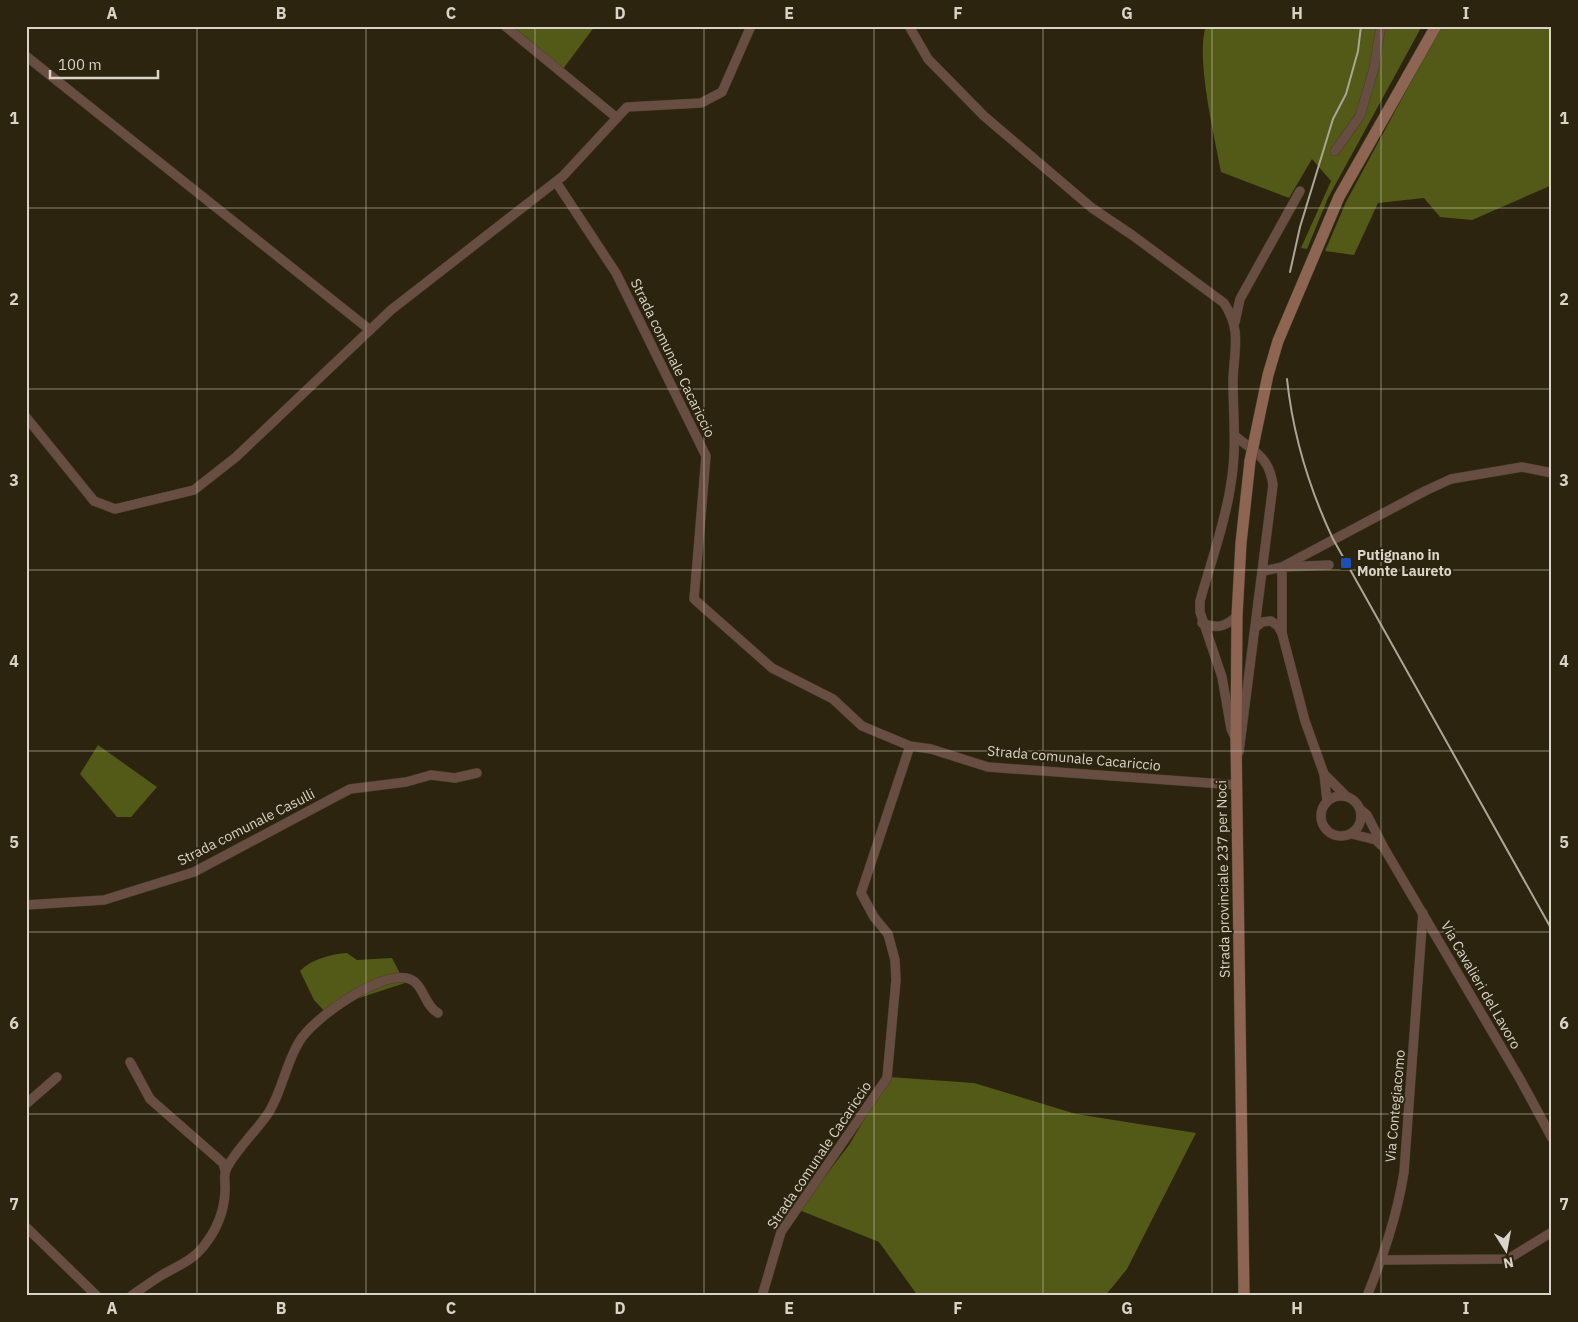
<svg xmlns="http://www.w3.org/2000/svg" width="1578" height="1322" font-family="'IBM Plex Sans',sans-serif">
<rect width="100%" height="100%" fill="#2c240f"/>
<g fill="#535916">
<path d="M511 26H595L563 69Z"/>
<path d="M1206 26H1422L1328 198 1307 249 1301 248 1331 181 1312 159 1289 198 1221 172C1215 138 1195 57 1206 26Z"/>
<path d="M1441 26H1552V185L1472 220 1440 217 1424 198 1378 203 1354 255 1325 251 1346 202Z"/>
<path d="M98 745 157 787 131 817H117L80 774Z"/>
<path d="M347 953 357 960 392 958 405 983 353 1000 328 1015 314 1000 300 971C311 959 332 954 347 953Z"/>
<path d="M889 1077 974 1083 1076 1114 1196 1133 1127 1269 1105 1296H918L879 1242 799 1210 849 1145Z"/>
</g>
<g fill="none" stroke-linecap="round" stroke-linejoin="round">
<g stroke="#48402c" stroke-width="10">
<g id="minor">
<path d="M505 26 617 118"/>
<path d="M909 26 928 59 984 116 1092 208 1132 235 1224 303C1242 330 1234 350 1233 380 1233 414 1237 449 1231 483 1226 520 1210 565 1200 601V612L1222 677 1231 729 1235 737"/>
<path d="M26 56 370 330"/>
<path d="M1335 151 1360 116 1374 68 1381 26"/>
<path d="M556 182 616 273 706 456 694 599 772 668 833 699 862 726 910 746 931 749 988 767 1237 785"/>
<path d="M1235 322 1240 299 1300 191"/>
<path d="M26 417 94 501 115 509 194 490 236 457 391 310 563 176 627 107 701 103 722 92 751 26"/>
<path d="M1235 436C1256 453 1269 457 1273 485L1239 752"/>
<path d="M1264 571 1282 567 1425 491 1451 479 1522 467 1552 473"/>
<path d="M1202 623C1217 629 1225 627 1237 616"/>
<path d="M1256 627 1262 622 1271 621 1278 626 1282 633"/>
<path d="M1324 774 1346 796"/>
<circle cx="1341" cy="816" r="20"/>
<path d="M1327 801 1324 774 1305 721 1282 633V567L1329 565"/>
<path d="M1361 810 1367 815 1384 848 1520 1079 1552 1138"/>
<path d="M1352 834 1376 840 1381 845"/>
<path d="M26 905 104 900 194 872 350 789 406 782 431 775 455 778 477 773"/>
<path d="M130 1062 150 1099 223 1163 225 1170"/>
<path d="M26 1104 57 1077"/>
<path d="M26 1227 97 1296"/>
<path d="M1381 1260 1508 1259 1552 1232"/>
<path d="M131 1296C141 1289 152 1281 162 1275 177 1266 192 1261 203 1247 216 1231 224 1213 225 1192 226 1186 223 1176 226 1170 232 1154 259 1128 269 1112 282 1091 286 1063 299 1042 313 1018 378 973 406 978 424 981 423 1005 438 1013"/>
<path d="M762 1296 781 1232 887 1078 896 980 895 960 888 934 874 917 861 893 910 746"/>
<path d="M1367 1296C1384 1254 1397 1216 1404 1172L1423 913"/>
</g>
</g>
<g stroke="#48402c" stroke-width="12">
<g id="secondary">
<path d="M1254 442 1268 375 1278 341 1339 197 1436 26"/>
<path d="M1244 1296 1236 739 1237 616 1241 543 1250 461"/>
</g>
</g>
<use href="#minor" stroke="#684e42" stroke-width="9"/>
<use href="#secondary" stroke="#8d6552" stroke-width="11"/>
<g stroke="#aca697" stroke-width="2">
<path d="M1290 272 1300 227 1333 119 1346 94 1358 51 1361 26"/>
<path d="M1287 379C1293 436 1309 488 1333 539L1552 930"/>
</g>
<g stroke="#48402c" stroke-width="12" stroke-linecap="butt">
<path id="secondary-bridge" d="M1250 461 1254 442"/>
</g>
<use href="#secondary-bridge" stroke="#8d6552" stroke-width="11"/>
</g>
<path fill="none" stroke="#d9d4c7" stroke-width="1" stroke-opacity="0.55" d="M197 26V1296M366 26V1296M535 26V1296M704 26V1296M874 26V1296M1043 26V1296M1212 26V1296M1381 26V1296M26 208H1552M26 389H1552M26 570H1552M26 751H1552M26 932H1552M26 1114H1552"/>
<rect fill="#1a4fb4" stroke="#2c240f" stroke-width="2" x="1340" y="557" width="12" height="12" rx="2.5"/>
<g text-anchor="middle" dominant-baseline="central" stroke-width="4" stroke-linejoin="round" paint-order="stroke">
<g font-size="14" fill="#d9d4c7" stroke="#2c240f">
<text transform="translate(673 358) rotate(64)">Strada comunale Cacariccio</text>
<text transform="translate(1074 758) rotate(5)">Strada comunale Cacariccio</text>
<text transform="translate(246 827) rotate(-27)">Strada comunale Casulli</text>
<text transform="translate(1223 879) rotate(-91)">Strada provinciale 237 per Noci</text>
<text transform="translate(1481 985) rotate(60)">Via Cavalieri del Lavoro</text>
<text transform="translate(1395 1106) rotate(-85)">Via Contegiacomo</text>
<text transform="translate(819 1155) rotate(-56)">Strada comunale Cacariccio</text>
</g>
<g font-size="14" font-weight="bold" fill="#d9d4c7" stroke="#2c240f" text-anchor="start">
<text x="1357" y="555">Putignano in<tspan x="1357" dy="16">Monte Laureto</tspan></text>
</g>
</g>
<rect width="1578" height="1322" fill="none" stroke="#2c240f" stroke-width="55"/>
<g transform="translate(1506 1250) rotate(169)" stroke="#2c240f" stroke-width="4" paint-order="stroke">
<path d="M0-4L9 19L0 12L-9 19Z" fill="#d9d4c7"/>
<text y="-8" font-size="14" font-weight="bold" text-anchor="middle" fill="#d9d4c7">N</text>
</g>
<path d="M50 70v8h108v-8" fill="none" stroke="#d9d4c7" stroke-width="2.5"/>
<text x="58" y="70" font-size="15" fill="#d9d4c7" stroke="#2c240f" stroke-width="4" paint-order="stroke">100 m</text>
<rect x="28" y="28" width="1522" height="1266" fill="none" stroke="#d9d4c7" stroke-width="2"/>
<g font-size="16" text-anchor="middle" font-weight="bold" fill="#d9d4c7">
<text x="112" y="19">A</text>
<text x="281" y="19">B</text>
<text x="451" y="19">C</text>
<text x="620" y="19">D</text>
<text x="789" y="19">E</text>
<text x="958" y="19">F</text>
<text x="1127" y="19">G</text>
<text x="1297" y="19">H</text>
<text x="1466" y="19">I</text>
<text x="14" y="124">1</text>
<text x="1564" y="124">1</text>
<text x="14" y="305">2</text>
<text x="1564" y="305">2</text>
<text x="14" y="486">3</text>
<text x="1564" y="486">3</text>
<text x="14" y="667">4</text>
<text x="1564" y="667">4</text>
<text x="14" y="848">5</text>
<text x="1564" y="848">5</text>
<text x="14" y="1029">6</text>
<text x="1564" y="1029">6</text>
<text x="14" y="1210">7</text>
<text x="1564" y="1210">7</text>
<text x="112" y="1314">A</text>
<text x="281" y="1314">B</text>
<text x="451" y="1314">C</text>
<text x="620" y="1314">D</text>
<text x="789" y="1314">E</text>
<text x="958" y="1314">F</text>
<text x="1127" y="1314">G</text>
<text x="1297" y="1314">H</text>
<text x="1466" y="1314">I</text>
</g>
</svg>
